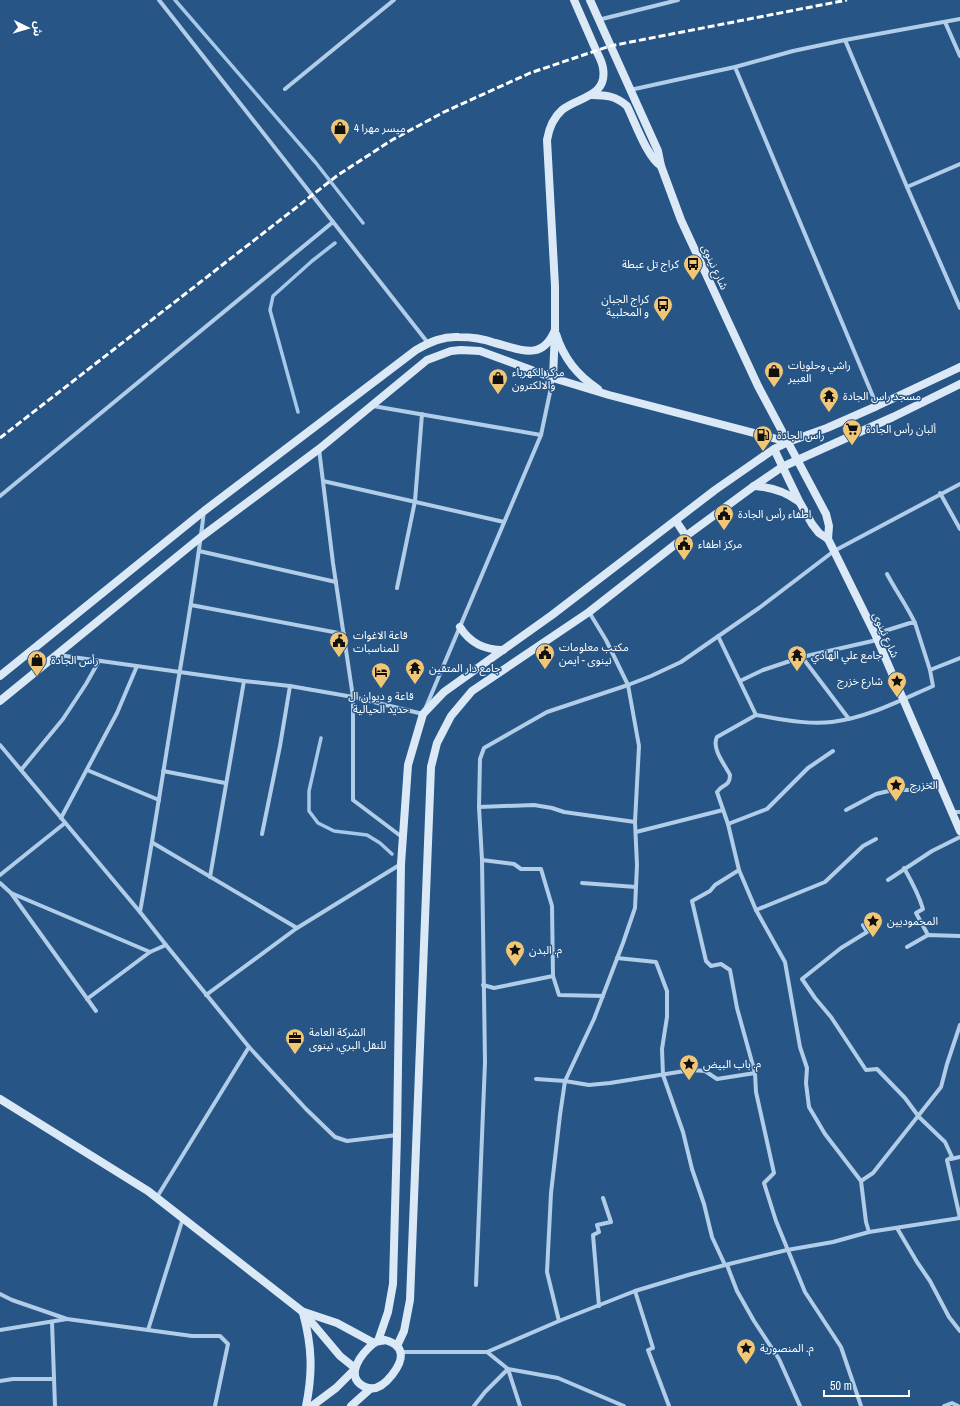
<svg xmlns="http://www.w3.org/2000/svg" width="960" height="1406" font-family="'Archivo Narrow','Noto Sans Arabic',sans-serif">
<rect width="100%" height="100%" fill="#265586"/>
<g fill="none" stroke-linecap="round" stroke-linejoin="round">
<g stroke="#a6c8e9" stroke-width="3.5">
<path d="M175 0 316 163 363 223"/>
<path d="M298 412 270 310 273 296 312 261 335 243"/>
<path d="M321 738 309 791V811L318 823 334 831 367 835 380 843 392 854"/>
</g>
<g stroke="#b1cde8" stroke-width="4">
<path d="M159 0 428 343"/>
<path d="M598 20 678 0"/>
<path d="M945 22 960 56"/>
<path d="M845 40 907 187 960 308"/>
<path d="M735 67 877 406"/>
<path d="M285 89 394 0"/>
<path d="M630 90 735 67 793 51 845 40 960 19"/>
<path d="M907 187 960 164"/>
<path d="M373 406 541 435"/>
<path d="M319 449 333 563 353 697V800L402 837"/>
<path d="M323 481 504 522"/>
<path d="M940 493 960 529"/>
<path d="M0 496 333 222"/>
<path d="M199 551 336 582"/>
<path d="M887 574C896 591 907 606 915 623"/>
<path d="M397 588 415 501 422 414"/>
<path d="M191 605 344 634"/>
<path d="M875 634 910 623H915L930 670"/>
<path d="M718 636 756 715C781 719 807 725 832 722 867 718 901 700 933 686L930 670 960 658"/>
<path d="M58 655 244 681 290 686 353 697 423 714 541 435 553 378"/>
<path d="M740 681 763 670 802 657"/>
<path d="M849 719 802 657 877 640"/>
<path d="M0 745 140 912 166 945 249 1047 157 1197"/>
<path d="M21 770 63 719 86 684 99 661"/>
<path d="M87 770 159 800"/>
<path d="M163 771 225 783"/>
<path d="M479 807 534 805 552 808 564 812 635 822"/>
<path d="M846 810 876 794 893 790H922L938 781"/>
<path d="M952 812H960"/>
<path d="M61 818 117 713 137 666"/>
<path d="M728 824 767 809 808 768 833 751"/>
<path d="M636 832 723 810"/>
<path d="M262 834 280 746 290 686"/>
<path d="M153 843 297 928"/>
<path d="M482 860 514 864 521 869H541L552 906 553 976"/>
<path d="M904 868C912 882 919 895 923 909L916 913 928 935"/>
<path d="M739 870 756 910 785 962 800 1047 807 1068 806 1083 809 1107 825 1134 861 1181 866 1222 869 1232"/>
<path d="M0 875 65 823"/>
<path d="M210 877 244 681"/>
<path d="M888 880 932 851 960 837"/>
<path d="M0 883 11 893 96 1011"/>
<path d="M582 883 636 887"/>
<path d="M11 893 150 952"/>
<path d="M756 910 825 882 863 846 876 839"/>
<path d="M140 912C153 839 164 766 176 694 186 633 197 572 204 511"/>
<path d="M863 925 867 932 841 948 802 979 815 998 831 1017 866 1070 877 1069 905 1098 919 1117 945 1142 952 1157 947 1160 960 1218"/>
<path d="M907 947 928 935 960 936"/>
<path d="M617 958 656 962 667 991V1017L662 1049 663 1075 683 1132 692 1169 704 1204 712 1237 725 1265"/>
<path d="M483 985 494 988 553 976 559 995 603 996"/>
<path d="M206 995 297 928 401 864"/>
<path d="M87 999 150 952 166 945"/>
<path d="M249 1047 306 1109 335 1137 347 1141 397 1135"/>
<path d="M755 1073 756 1092 774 1173 764 1183 776 1221 805 1292 841 1347 861 1406"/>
<path d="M536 1079 565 1081 589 1085 610 1083 691 1070 705 1071 717 1079 755 1073 737 1008 730 970 721 964 711 966 706 961 692 901 710 891 715 885 739 870 728 824 717 792C722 784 730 787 730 775 725 765 711 748 717 737L756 715"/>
<path d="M951 1159 960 1157"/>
<path d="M861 1181 873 1173 941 1087 947 1064 960 1025"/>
<path d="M897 1228 917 1262 930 1281 949 1317 960 1331"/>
<path d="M727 1265 737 1291 754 1321 779 1359 800 1406"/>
<path d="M476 1285 485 1062 482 860 479 807 480 759 484 748 547 712 628 685 651 676 681 662 759 608 834 551 960 484"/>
<path d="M635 1291 653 1348 648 1350 669 1406"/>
<path d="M0 1294 12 1300 67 1319 192 1336H220L228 1344 215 1406"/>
<path d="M599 1306 593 1235 599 1232 597 1225 611 1222 603 1198"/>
<path d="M559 1321 547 1272 551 1193 560 1115 565 1081 594 1019 623 943 635 908 637 865 635 822 639 746 628 685 606 640 589 612"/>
<path d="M52 1322 55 1406"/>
<path d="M0 1330 67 1319"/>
<path d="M148 1330 183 1218"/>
<path d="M400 1352H487"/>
<path d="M0 1381 13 1379H54"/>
<path d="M474 1406 485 1392 508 1369 520 1406"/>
<path d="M624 1406 558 1378 508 1369 487 1352 559 1321 635 1291 688 1275 725 1265 787 1250 833 1242 869 1232 960 1218"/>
<path d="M944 1406 952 1403 958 1406"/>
</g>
<g stroke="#dbe9f7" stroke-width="8">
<path d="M590 0 658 151 661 166 681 220 732 330 758 386 826 514 829 526 828 539"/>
<path d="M592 95C606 95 616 96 627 106 635 122 647 157 661 166"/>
<path d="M556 334C563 357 578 376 598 389"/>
<path d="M553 378 555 330V286L547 140C549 128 553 118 562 110 578 97 608 97 603 68 602 61 598 55 595 48 588 32 581 16 574 0"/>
<path d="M774 449 799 501 812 524 819 533 828 539 834 551 875 634 960 831"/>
<path d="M754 486C770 487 784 491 798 501"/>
<path d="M676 521 686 536"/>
<path d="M460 627C470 643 484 650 503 650"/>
<path d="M0 676 204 511 416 350C430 342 443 336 459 337 471 337 484 339 495 343 520 349 542 362 555 330"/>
<path d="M0 701 201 537 319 449 427 360 451 351 461 350 480 351 553 378 609 395 788 442"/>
<path d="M0 1099 148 1191 303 1312 340 1356 355 1368"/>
<path d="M304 1312 337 1323 374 1343"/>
<path d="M303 1313C312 1346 313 1372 306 1406"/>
<path d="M385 1340C407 1346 403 1361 392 1375 385 1384 375 1393 363 1386 344 1375 362 1353 374 1343 377 1341 381 1341 385 1340Z"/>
<path d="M378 1341 388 1312 393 1284 397 1135 401 864 408 765 423 714 444 692 552 615 715 490 774 449 788 442 827 428 877 406 960 367"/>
<path d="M397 1346 404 1331 410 1300 431 767 437 743 451 716 472 691 589 612 686 536 754 486 782 467 893 417 960 384"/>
<path d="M312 1406 336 1388 354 1370"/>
<path d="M351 1406 370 1389"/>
</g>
<path stroke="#fff" stroke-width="3" stroke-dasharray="7 3" stroke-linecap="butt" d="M0 438 338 175 392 140 444 112 530 73 610 46 847 0"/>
</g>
<defs>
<g id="shop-pin" transform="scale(1)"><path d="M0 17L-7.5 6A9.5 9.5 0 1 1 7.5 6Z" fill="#f1c776" stroke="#265586"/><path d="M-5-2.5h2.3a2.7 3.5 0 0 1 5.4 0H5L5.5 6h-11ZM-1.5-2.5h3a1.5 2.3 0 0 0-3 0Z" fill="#111"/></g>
<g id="bus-pin" transform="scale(1)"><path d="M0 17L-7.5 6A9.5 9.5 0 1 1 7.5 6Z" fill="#f1c776" stroke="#265586"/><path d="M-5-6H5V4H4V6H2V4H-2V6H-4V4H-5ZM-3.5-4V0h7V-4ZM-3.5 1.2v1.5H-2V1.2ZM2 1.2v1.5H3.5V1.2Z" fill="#111"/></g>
<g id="temple-pin" transform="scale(1)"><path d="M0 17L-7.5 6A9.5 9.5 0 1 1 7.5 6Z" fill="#f1c776" stroke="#265586"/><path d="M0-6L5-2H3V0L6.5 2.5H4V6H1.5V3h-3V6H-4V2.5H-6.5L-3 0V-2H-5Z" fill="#111"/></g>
<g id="supermarket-pin" transform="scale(1)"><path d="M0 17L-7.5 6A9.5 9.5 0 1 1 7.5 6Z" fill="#f1c776" stroke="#265586"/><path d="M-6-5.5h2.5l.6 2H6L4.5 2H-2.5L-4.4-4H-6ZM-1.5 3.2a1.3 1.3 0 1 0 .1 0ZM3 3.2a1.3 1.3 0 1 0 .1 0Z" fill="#111"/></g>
<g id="fuel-pin" transform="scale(1)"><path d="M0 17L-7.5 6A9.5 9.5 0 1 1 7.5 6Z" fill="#f1c776" stroke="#265586"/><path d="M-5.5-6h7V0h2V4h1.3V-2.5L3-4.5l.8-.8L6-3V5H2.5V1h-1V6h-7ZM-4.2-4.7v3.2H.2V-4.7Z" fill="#111"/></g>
<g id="civic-pin" transform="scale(1)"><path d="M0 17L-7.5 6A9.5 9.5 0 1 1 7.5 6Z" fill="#f1c776" stroke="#265586"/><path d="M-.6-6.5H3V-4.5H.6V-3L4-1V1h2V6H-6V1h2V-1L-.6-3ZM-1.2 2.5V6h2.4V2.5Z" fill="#111"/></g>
<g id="hotel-pin" transform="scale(1)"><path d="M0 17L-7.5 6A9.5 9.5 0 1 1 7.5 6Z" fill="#f1c776" stroke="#265586"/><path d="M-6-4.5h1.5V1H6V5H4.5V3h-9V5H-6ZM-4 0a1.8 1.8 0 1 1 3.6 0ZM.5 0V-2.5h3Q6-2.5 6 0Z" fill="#111"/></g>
<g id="sight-pin" transform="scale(1)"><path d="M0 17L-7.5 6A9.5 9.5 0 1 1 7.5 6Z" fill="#f1c776" stroke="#265586"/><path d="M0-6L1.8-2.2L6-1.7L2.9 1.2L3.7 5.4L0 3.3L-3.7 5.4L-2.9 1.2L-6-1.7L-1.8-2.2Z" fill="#111"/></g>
<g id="office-pin" transform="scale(1)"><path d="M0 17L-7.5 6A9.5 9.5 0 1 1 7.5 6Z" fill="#f1c776" stroke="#265586"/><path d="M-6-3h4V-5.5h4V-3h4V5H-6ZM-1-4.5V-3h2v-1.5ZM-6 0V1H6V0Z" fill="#111"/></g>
</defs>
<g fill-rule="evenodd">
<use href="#shop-pin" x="340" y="128"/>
<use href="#bus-pin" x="693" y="264"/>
<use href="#bus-pin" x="663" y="305"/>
<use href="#shop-pin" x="774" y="371"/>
<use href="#shop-pin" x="498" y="378"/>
<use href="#temple-pin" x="829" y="396"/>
<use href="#supermarket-pin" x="852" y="429"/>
<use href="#fuel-pin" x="763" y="435"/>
<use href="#civic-pin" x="724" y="514"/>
<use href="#civic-pin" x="684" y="544"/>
<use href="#civic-pin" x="339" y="641"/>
<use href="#civic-pin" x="545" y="653"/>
<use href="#temple-pin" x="797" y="655"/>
<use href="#shop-pin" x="37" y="660"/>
<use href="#temple-pin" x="415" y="668"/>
<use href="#hotel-pin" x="381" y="672"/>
<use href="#sight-pin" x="897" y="681"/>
<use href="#sight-pin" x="896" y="785"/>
<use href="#sight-pin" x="873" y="921"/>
<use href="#sight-pin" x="515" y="950"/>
<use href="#office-pin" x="295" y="1038"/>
<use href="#sight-pin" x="689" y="1064"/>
<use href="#sight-pin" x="746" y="1348"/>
</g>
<g text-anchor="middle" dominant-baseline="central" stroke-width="3" stroke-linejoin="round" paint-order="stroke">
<g font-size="11" fill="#fff" stroke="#265586" text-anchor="start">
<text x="354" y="128">ميسر مهرا 4</text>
<text x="679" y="264" text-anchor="end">كراج تل عبطة</text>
<text x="649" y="299" text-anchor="end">كراج الجبان<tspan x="649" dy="13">و المحلبية</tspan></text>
<text x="788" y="365">راشي وحلويات<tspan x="788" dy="13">العبير</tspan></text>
<text x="512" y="372">مركز الكهرباء<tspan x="512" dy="13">والالكترون</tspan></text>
<text x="843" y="396">مسجد راس الجادة</text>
<text x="866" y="429">ألبان رأس الجادة</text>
<text x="777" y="435">راس الجادة</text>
<text x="738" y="514">اطفاء رأس الجادة</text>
<text x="698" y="544">مركز اطفاء</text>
<text x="353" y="635">قاعة الاغوات<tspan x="353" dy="13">للمناسبات</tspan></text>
<text x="559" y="647">مكتب معلومات<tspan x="559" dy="13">نينوى - ايمن</tspan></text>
<text x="811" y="655">جامع علي الهادي</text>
<text x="51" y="660">رأس الجادة</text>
<text x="429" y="668">جامع دار المتقين</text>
<text x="883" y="681" text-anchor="end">شارع خزرج</text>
<text x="381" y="696" text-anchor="middle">قاعة و ديوان ال<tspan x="381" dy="13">حديد الحيالية</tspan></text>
<text x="910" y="785">الخزرج</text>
<text x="887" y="921">المحموديين</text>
<text x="529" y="950">م. البدن</text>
<text x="309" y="1032">الشركة العامة<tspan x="309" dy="13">للنقل البري, نينوى</tspan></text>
<text x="703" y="1064">م. باب البيض</text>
<text x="760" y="1348">م. المنصورية</text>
</g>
<g font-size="11" fill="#fff" stroke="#265586">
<text transform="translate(715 267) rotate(65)">شارع نينوى</text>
<text transform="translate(886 635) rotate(66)">شارع نينوى</text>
</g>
</g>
<g transform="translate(28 28) rotate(95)" stroke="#265586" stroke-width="3" paint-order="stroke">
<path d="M0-3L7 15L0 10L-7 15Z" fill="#ffffff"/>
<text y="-6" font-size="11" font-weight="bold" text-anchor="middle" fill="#ffffff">ش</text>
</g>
<path d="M824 1390v6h85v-6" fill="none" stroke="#ffffff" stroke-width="2"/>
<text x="830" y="1390" font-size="12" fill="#ffffff" stroke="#265586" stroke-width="3" paint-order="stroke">50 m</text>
</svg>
